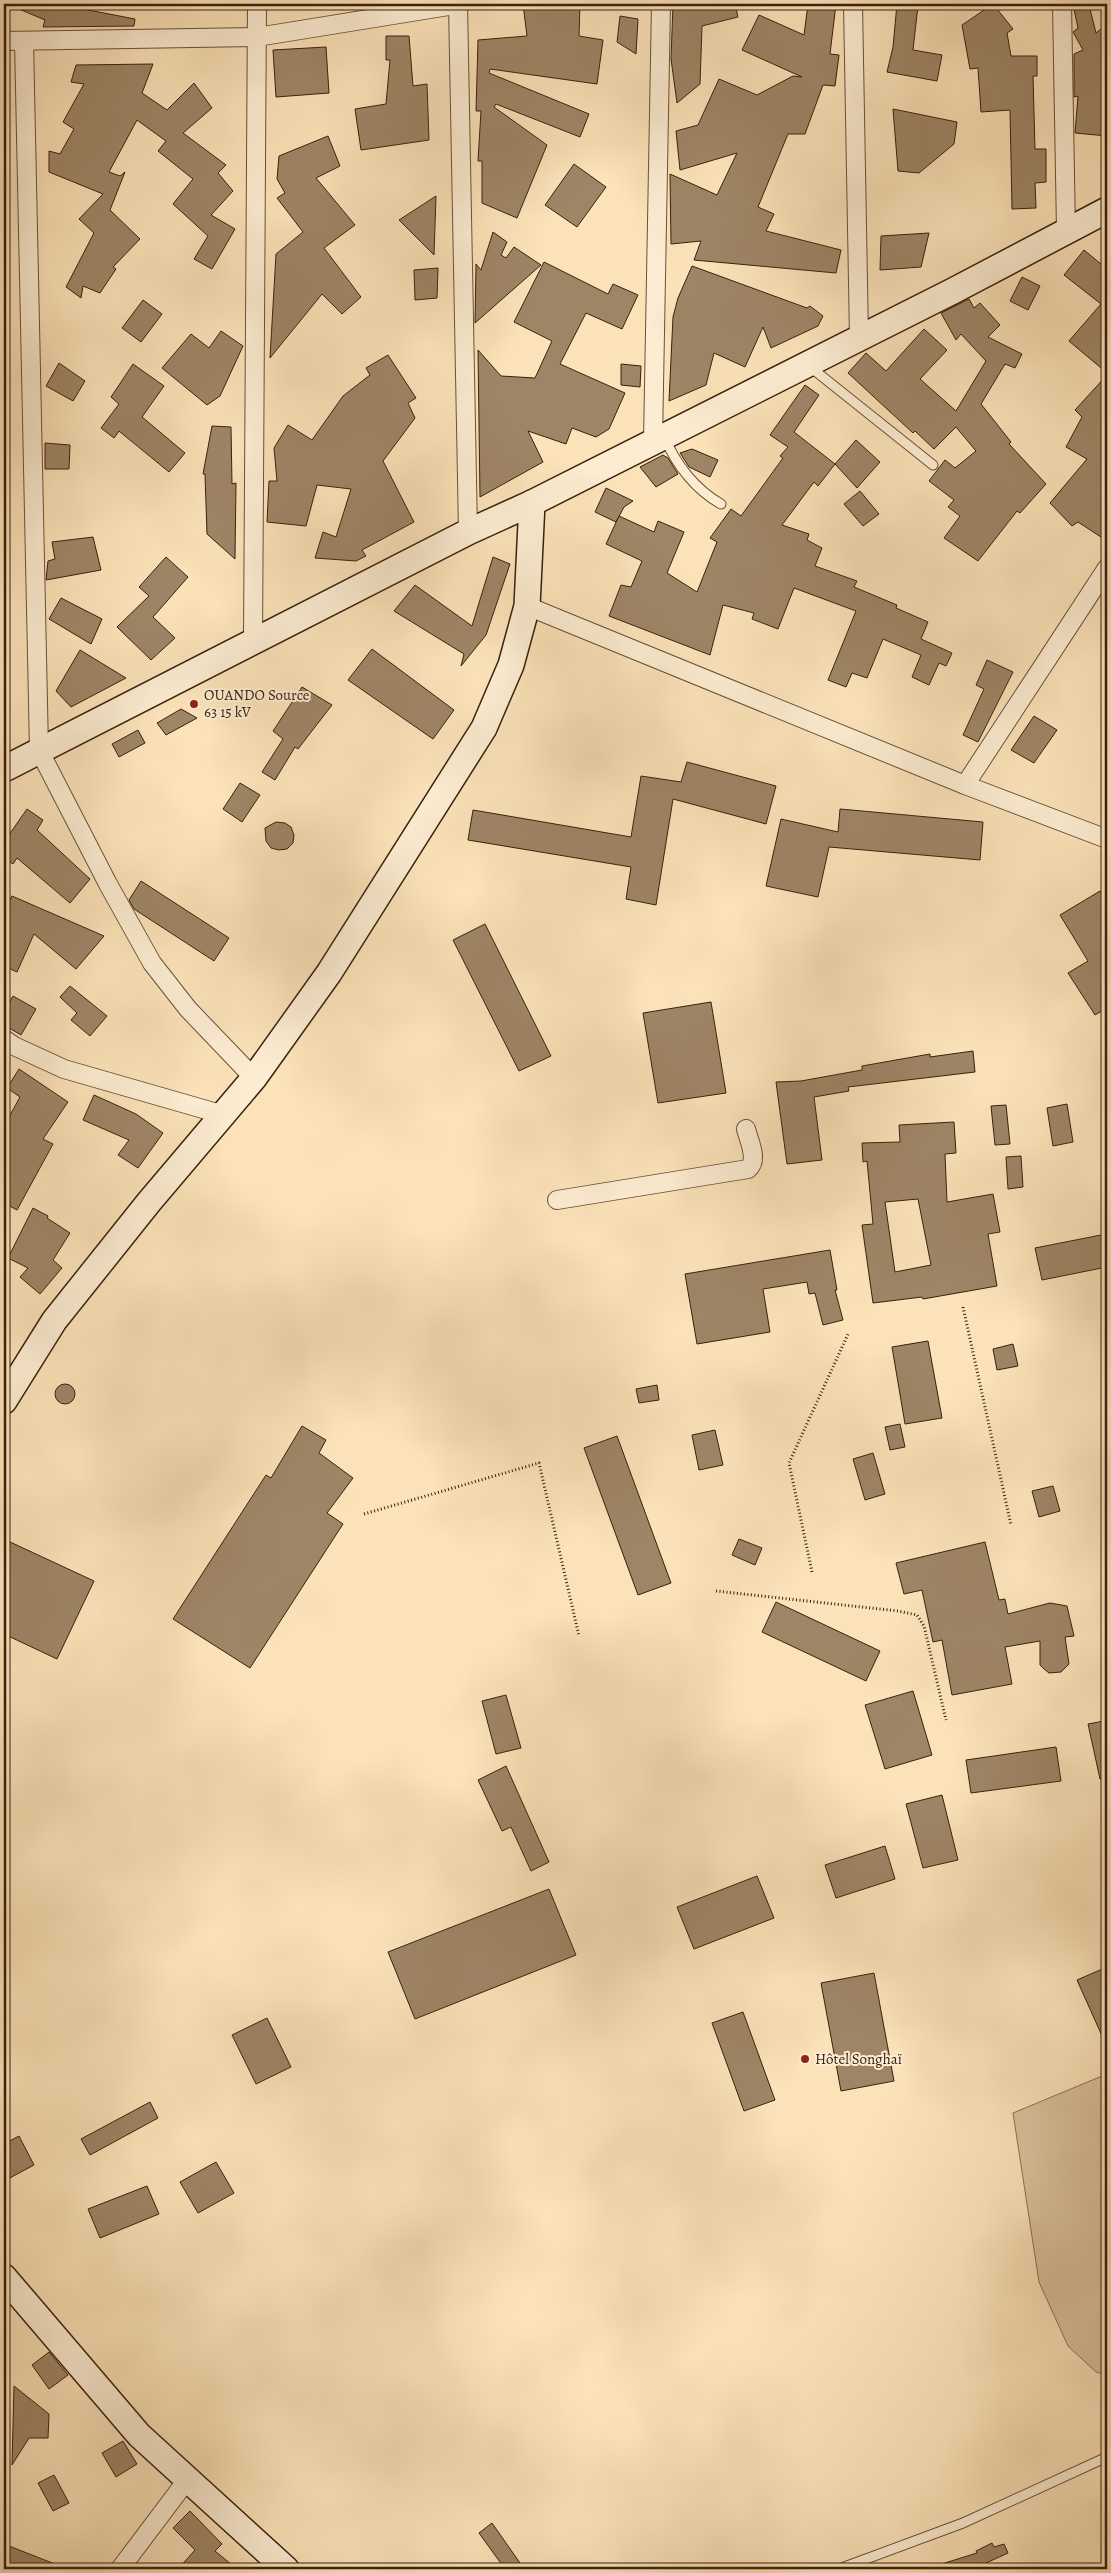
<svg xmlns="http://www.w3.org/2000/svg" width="1111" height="2573" font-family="Alegreya,serif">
<rect width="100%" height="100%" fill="#fbe2b8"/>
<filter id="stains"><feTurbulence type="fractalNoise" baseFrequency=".004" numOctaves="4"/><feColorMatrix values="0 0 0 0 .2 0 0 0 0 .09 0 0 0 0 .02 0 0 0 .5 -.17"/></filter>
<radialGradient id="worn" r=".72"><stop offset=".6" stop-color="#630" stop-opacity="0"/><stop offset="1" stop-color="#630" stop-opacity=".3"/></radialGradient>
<path fill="#dac19b" stroke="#8a7054" d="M1107 2074V2375L1096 2372 1068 2346 1039 2282 1013 2113Z"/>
<g fill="#9e8566" stroke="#39200e" fill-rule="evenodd">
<path d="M7 4H83V9L135 19 134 26 43 27 45 20Z"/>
<path d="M523 4H580L579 36 603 40 597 84 490 69 489 73 589 114 580 137 496 104 494 107 547 145 517 218 482 203V161H478L481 111H476L478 40 527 36Z"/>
<path d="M673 4H735L738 17 702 26 700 84 677 103 671 59Z"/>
<path d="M808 4H836L830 54 839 55 835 86 823 85 805 134H788L758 207 774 214 766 231 841 250 836 273 694 260 701 241 671 244 670 174 717 195 737 153 680 170 676 131 698 125 719 79 757 95 793 76 802 77 742 50 759 15 804 35Z"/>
<path d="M897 4 918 6 913 50 942 55 937 81 887 72 893 47Z"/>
<path d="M993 4 1013 29 1007 33 1011 56H1037V76H1033L1035 149H1046V182L1035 183 1036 208 1012 209 1010 110 981 112 978 68 970 69 962 25Z"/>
<path d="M1089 5 1096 33 1107 24V136L1075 133 1078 96 1074 97V54L1083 50 1073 32 1078 28 1074 9Z"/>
<path d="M620 16 638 19 636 54 617 42Z"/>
<path d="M386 36H409L413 86 427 84 429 140 361 150 355 109 386 104 390 60H386Z"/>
<path d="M326 47 329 93 276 97 273 50Z"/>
<path d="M153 64 142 93 167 110 194 83 212 108 183 133 226 165 218 173 233 191 211 215 235 229 212 269 194 259 208 236 173 204 193 179 158 151 166 141 137 120 109 172 120 176 125 172 110 210 140 239 113 267 116 269 100 293 83 286 81 298 66 287 94 233 79 219 103 194 49 172V151L60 154 74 129 63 122 84 84 71 82 76 65Z"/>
<path d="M893 109 957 122 954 144 919 173 898 171Z"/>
<path d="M328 136 340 166 316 178 355 225 324 248 361 297 342 314 322 294 270 358 276 254 303 232 277 198 285 193 277 179 279 156Z"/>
<path d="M574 164 606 187 577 227 545 205Z"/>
<path d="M436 196 434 255 399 220Z"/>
<path d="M493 232 507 242 501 255 506 258 514 247 541 265 475 323 476 264 481 270Z"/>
<path d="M929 233 921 267 880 270 881 236Z"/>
<path d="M1084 250 1107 269V373L1069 341 1101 304 1064 275Z"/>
<path d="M544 262 608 294 613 284 638 295 622 329 586 313 560 364 625 393 609 429 596 437 572 428 566 444 528 431 543 462 480 497 478 350 501 376 535 378 552 341 514 322Z"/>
<path d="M692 266 807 308 810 306 823 316 818 326 771 348 763 327 745 367 714 353 706 385 669 401 673 317 678 298Z"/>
<path d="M438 268 437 298 415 300 414 270Z"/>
<path d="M1022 277 1040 286 1028 310 1010 301Z"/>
<path d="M969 299 974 308 980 303 1000 325 988 337 1022 354 1015 368 1005 364 981 404 1011 442 1009 444 1046 484 1020 513 1017 511 978 561 944 538 960 516 948 507 954 500 929 481 945 460 955 468 976 451 956 427 934 449 915 431 913 433 848 373 866 353 886 371 924 329 947 350 920 379 956 411 986 361 961 334 956 340 941 313Z"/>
<path d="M143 300 162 314 141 342 122 328Z"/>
<path d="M221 331 243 346 220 396 207 405 162 368 191 334 209 348Z"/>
<path d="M388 355 416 398 408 403 415 418 383 461 414 522 362 550 366 556 356 561 315 558 323 532 336 537 351 489 317 485 306 526 267 522 269 481H277L274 448 288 425 312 440 343 396 370 375 366 368Z"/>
<path d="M59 363 85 381 73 401 46 386Z"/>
<path d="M133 364 164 386 142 417 185 453 169 472 119 431 114 438 101 428 119 404 111 397Z"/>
<path d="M621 364 641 366 640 387 621 385Z"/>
<path d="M1107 375V541L1078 522 1072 526 1050 503 1087 459 1066 447 1082 417 1075 410Z"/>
<path d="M805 385 819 395 794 432 835 464 818 486 814 482 782 525 809 534 807 540 822 548 815 566 857 581 854 587 897 605 896 608 928 622 921 639 952 653 946 666 939 663 929 685 912 677 921 655 883 639 867 678 852 673 846 687 828 680 856 611 794 588 778 629 752 619 754 613 723 605 710 655 609 616 621 585 631 587 642 561 606 544 619 516 654 532 658 521 684 532 667 573 697 592 717 542 710 538 731 509 741 516 783 458 780 456 788 447 770 435Z"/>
<path d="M212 426 231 427 232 484 236 483 235 559 207 534 205 474H203Z"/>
<path d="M856 440 880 462 857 488 835 464Z"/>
<path d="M45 443 70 445 69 469H45Z"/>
<path d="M692 449 718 460 710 477 689 467 680 453Z"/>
<path d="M663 455 668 458 678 474 656 487 640 467Z"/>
<path d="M606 488 633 501 624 507 616 522 595 512Z"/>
<path d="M860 491 879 514 863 526 844 504Z"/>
<path d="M93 537 101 570 46 580 48 561 55 559 52 542Z"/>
<path d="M166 557 188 577 153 617 175 638 151 660 117 627 149 596 139 587Z"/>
<path d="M493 557 510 564 486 635 461 666 464 654 394 611 415 585 472 626Z"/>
<path d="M61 598 102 619 91 644 49 619Z"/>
<path d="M372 649 454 710 433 739 348 680Z"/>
<path d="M80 650 126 678 71 707 56 691Z"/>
<path d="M987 660 1013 672 978 742 963 735 984 689 976 685Z"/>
<path d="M302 687 332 705 298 749 295 747 275 780 262 772 283 739 273 731Z"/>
<path d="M181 709 197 718 166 735 157 723Z"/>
<path d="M1034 716 1057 730 1034 763 1011 750Z"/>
<path d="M138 730 145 743 119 757 112 744Z"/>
<path d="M687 762 776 786 766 824 673 799 656 905 626 899 631 867 468 840 473 810 631 837 641 776 681 782Z"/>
<path d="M240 783 260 795 242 822 223 809Z"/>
<path d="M27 809 43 820 37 830 90 879 70 903 17 858 13 864 4 858V842Z"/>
<path d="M840 809 983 822 980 860 829 847 818 897 766 886 781 819 838 832Z"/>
<path d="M276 822 285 823 291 827 294 835 293 843 287 849 279 850 271 848 266 841 265 828Z"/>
<path d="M141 881 229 938 214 961 134 909 129 900Z"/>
<path d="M1100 891 1107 903V1008L1095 1015 1068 973 1088 961 1060 915Z"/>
<path d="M12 896 104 936 76 969 34 934 17 972 4 966V913Z"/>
<path d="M485 924 551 1056 519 1071 453 940Z"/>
<path d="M70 986 107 1016 90 1036 71 1020 77 1013 60 997Z"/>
<path d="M13 996 36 1009 21 1035 4 1025V1012Z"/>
<path d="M711 1002 726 1093 658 1103 643 1013Z"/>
<path d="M973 1051 975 1072 848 1087 849 1091 814 1097 822 1160 787 1164 776 1082 801 1081 862 1070V1066L930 1054V1057Z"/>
<path d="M19 1069 68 1102 43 1139 53 1144 17 1210 4 1203V1126L20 1097 7 1088Z"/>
<path d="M94 1095 136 1114 163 1133 138 1168 118 1155 129 1140 83 1120Z"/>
<path d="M1067 1104 1073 1142 1053 1146 1047 1108Z"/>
<path d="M1006 1105 1010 1144 995 1145 991 1106Z"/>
<path d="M954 1122 956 1153 945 1154 947 1202 993 1194 1000 1232 988 1234 997 1286 923 1299 922 1297 873 1303 862 1225 873 1224 867 1161 863 1162 862 1143 900 1142 899 1125ZM918 1199 931 1265 895 1272 885 1202Z"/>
<path d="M1021 1156 1023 1187 1008 1189 1006 1157Z"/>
<path d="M33 1208 48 1216 47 1218 70 1233 53 1260 62 1268 40 1294 20 1277 28 1268 8 1258Z"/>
<path d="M1101 1235 1107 1267 1042 1280 1035 1248Z"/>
<path d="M830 1250 837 1290H835L843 1320 823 1325 815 1293 809 1294 807 1282 763 1289 770 1332 697 1344 685 1274Z"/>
<path d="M928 1341 942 1418 905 1424 892 1347Z"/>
<path d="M1013 1344 1018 1366 997 1370 993 1349Z"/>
<circle cx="65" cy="1394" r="10"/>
<path d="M657 1385 659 1400 639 1403 636 1389Z"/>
<path d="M900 1424 905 1447 890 1450 885 1427Z"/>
<path d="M302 1426 326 1440 319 1453 353 1478 327 1513 343 1524 250 1668 173 1619 266 1475 271 1478Z"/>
<path d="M715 1430 723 1465 699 1470 692 1435Z"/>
<path d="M617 1436 671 1583 638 1595 584 1448Z"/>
<path d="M873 1453 885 1494 865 1500 853 1459Z"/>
<path d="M1053 1486 1060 1511 1039 1517 1032 1491Z"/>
<path d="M739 1539 762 1548 755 1565 732 1555Z"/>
<path d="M8 1541 94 1581 57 1659 4 1634V1549Z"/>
<path d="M985 1542 999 1600 1005 1599 1008 1614 1050 1603 1067 1606 1074 1636 1065 1637 1069 1664 1061 1672 1049 1673 1044 1669 1040 1665V1641L1005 1647 1012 1684 952 1695 942 1640 933 1642 922 1590 904 1594 896 1563Z"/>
<path d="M776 1602 880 1651 866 1681 762 1632Z"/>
<path d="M913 1691 932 1755 885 1769 865 1705Z"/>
<path d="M506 1695 521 1748 496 1754 482 1701Z"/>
<path d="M1104 1721 1107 1738V1778L1100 1779 1088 1724Z"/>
<path d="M1056 1747 1061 1781 971 1793 966 1760Z"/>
<path d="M506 1766 549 1862 531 1871 511 1827 502 1831 478 1780Z"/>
<path d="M942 1795 958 1860 923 1868 906 1804Z"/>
<path d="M885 1846 895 1879 836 1898 825 1865Z"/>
<path d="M757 1876 774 1918 694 1949 677 1907Z"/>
<path d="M549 1889 576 1955 415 2019 388 1952Z"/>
<path d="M1107 1967V2047L1077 1980Z"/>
<path d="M874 1973 894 2081 841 2091 821 1983Z"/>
<path d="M743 2012 775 2100 744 2111 712 2023Z"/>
<path d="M267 2018 291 2067 256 2084 232 2035Z"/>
<path d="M150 2102 158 2118 90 2155 81 2139Z"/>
<path d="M19 2136 34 2165 4 2181V2144Z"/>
<path d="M216 2162 234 2193 198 2213 180 2182Z"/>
<path d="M147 2186 159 2214 100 2238 88 2209Z"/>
<path d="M49 2352 68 2375 49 2389 32 2365Z"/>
<path d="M14 2386 49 2414 48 2438H29L12 2465Z"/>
<path d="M123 2441 137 2464 116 2477 102 2453Z"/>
<path d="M54 2475 69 2503 53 2511 38 2483Z"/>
<path d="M190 2511 222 2544 215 2551 237 2569H178L195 2550 173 2528Z"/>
<path d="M492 2523 520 2563 511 2569H505L479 2533Z"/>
<path d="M992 2543 994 2547 1004 2544 1008 2553 973 2569H936L935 2566 977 2553 976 2551Z"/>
<path d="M4 2544 65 2568V2569H4Z"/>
</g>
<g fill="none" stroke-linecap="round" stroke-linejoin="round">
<g stroke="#6a5038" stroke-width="11">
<g id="lane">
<path d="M809 366 933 465"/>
<path d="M665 438C676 465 696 490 721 504"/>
<path d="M839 2569 963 2523 1107 2457"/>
</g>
</g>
<g stroke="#6a5038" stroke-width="20">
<g id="street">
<path d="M458 4 468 532"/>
<path d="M853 4 859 338"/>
<path d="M1062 4 1066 231"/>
<path d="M4 41 257 37 461 4"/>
<path d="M24 41 39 750 108 884 152 963 188 1009 254 1078"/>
<path d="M653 441 661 4"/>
<path d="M527 606 965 785 1107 839"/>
<path d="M253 641 257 4"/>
<path d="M965 785 1107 568"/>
<path d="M4 1039 14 1046 64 1069 224 1115"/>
<path d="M557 1200 748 1169C759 1160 749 1141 746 1129"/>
<path d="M120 2569 187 2480"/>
</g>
</g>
<g stroke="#39200e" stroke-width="28">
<g id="secondary">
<path d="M4 769 468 532 532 503 953 291 1107 210"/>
<path d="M4 1401 54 1321 149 1202 254 1078 329 973 484 728 511 665 527 606 532 503"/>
<path d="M4 2277 139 2435 286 2569"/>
</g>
</g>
<g stroke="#39200e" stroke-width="3" stroke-dasharray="1 2.5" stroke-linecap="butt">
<path d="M963 1307 1011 1525"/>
<path d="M364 1514 539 1463 579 1636"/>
<path d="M812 1572 789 1463 849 1332"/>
<path d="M716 1591 898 1611 917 1615 924 1626 946 1720"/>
</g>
<use href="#lane" stroke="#fcecd1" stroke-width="9"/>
<use href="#street" stroke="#fcecd1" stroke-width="18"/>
<use href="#secondary" stroke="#fcecd1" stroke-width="25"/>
</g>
<g fill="#8f2418" stroke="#fcecd1" stroke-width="2">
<circle cx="194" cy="704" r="5"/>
<circle cx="805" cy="2059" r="5"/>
</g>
<g text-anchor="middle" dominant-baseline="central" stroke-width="4" stroke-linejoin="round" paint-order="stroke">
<g font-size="15" fill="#39200e" stroke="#fcecd1" text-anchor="start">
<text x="204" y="695">OUANDO Source<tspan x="204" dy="17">63 15 kV</tspan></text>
<text x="815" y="2059">Hôtel Songhaï</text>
</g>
</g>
<rect width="1111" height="2573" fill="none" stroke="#fbe2b8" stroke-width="20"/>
<rect x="5" y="5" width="1101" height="2563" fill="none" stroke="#39200e" stroke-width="2.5"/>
<rect x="10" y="10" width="1091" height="2553" fill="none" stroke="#39200e"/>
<rect width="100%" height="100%" filter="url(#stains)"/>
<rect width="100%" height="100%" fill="url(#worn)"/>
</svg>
